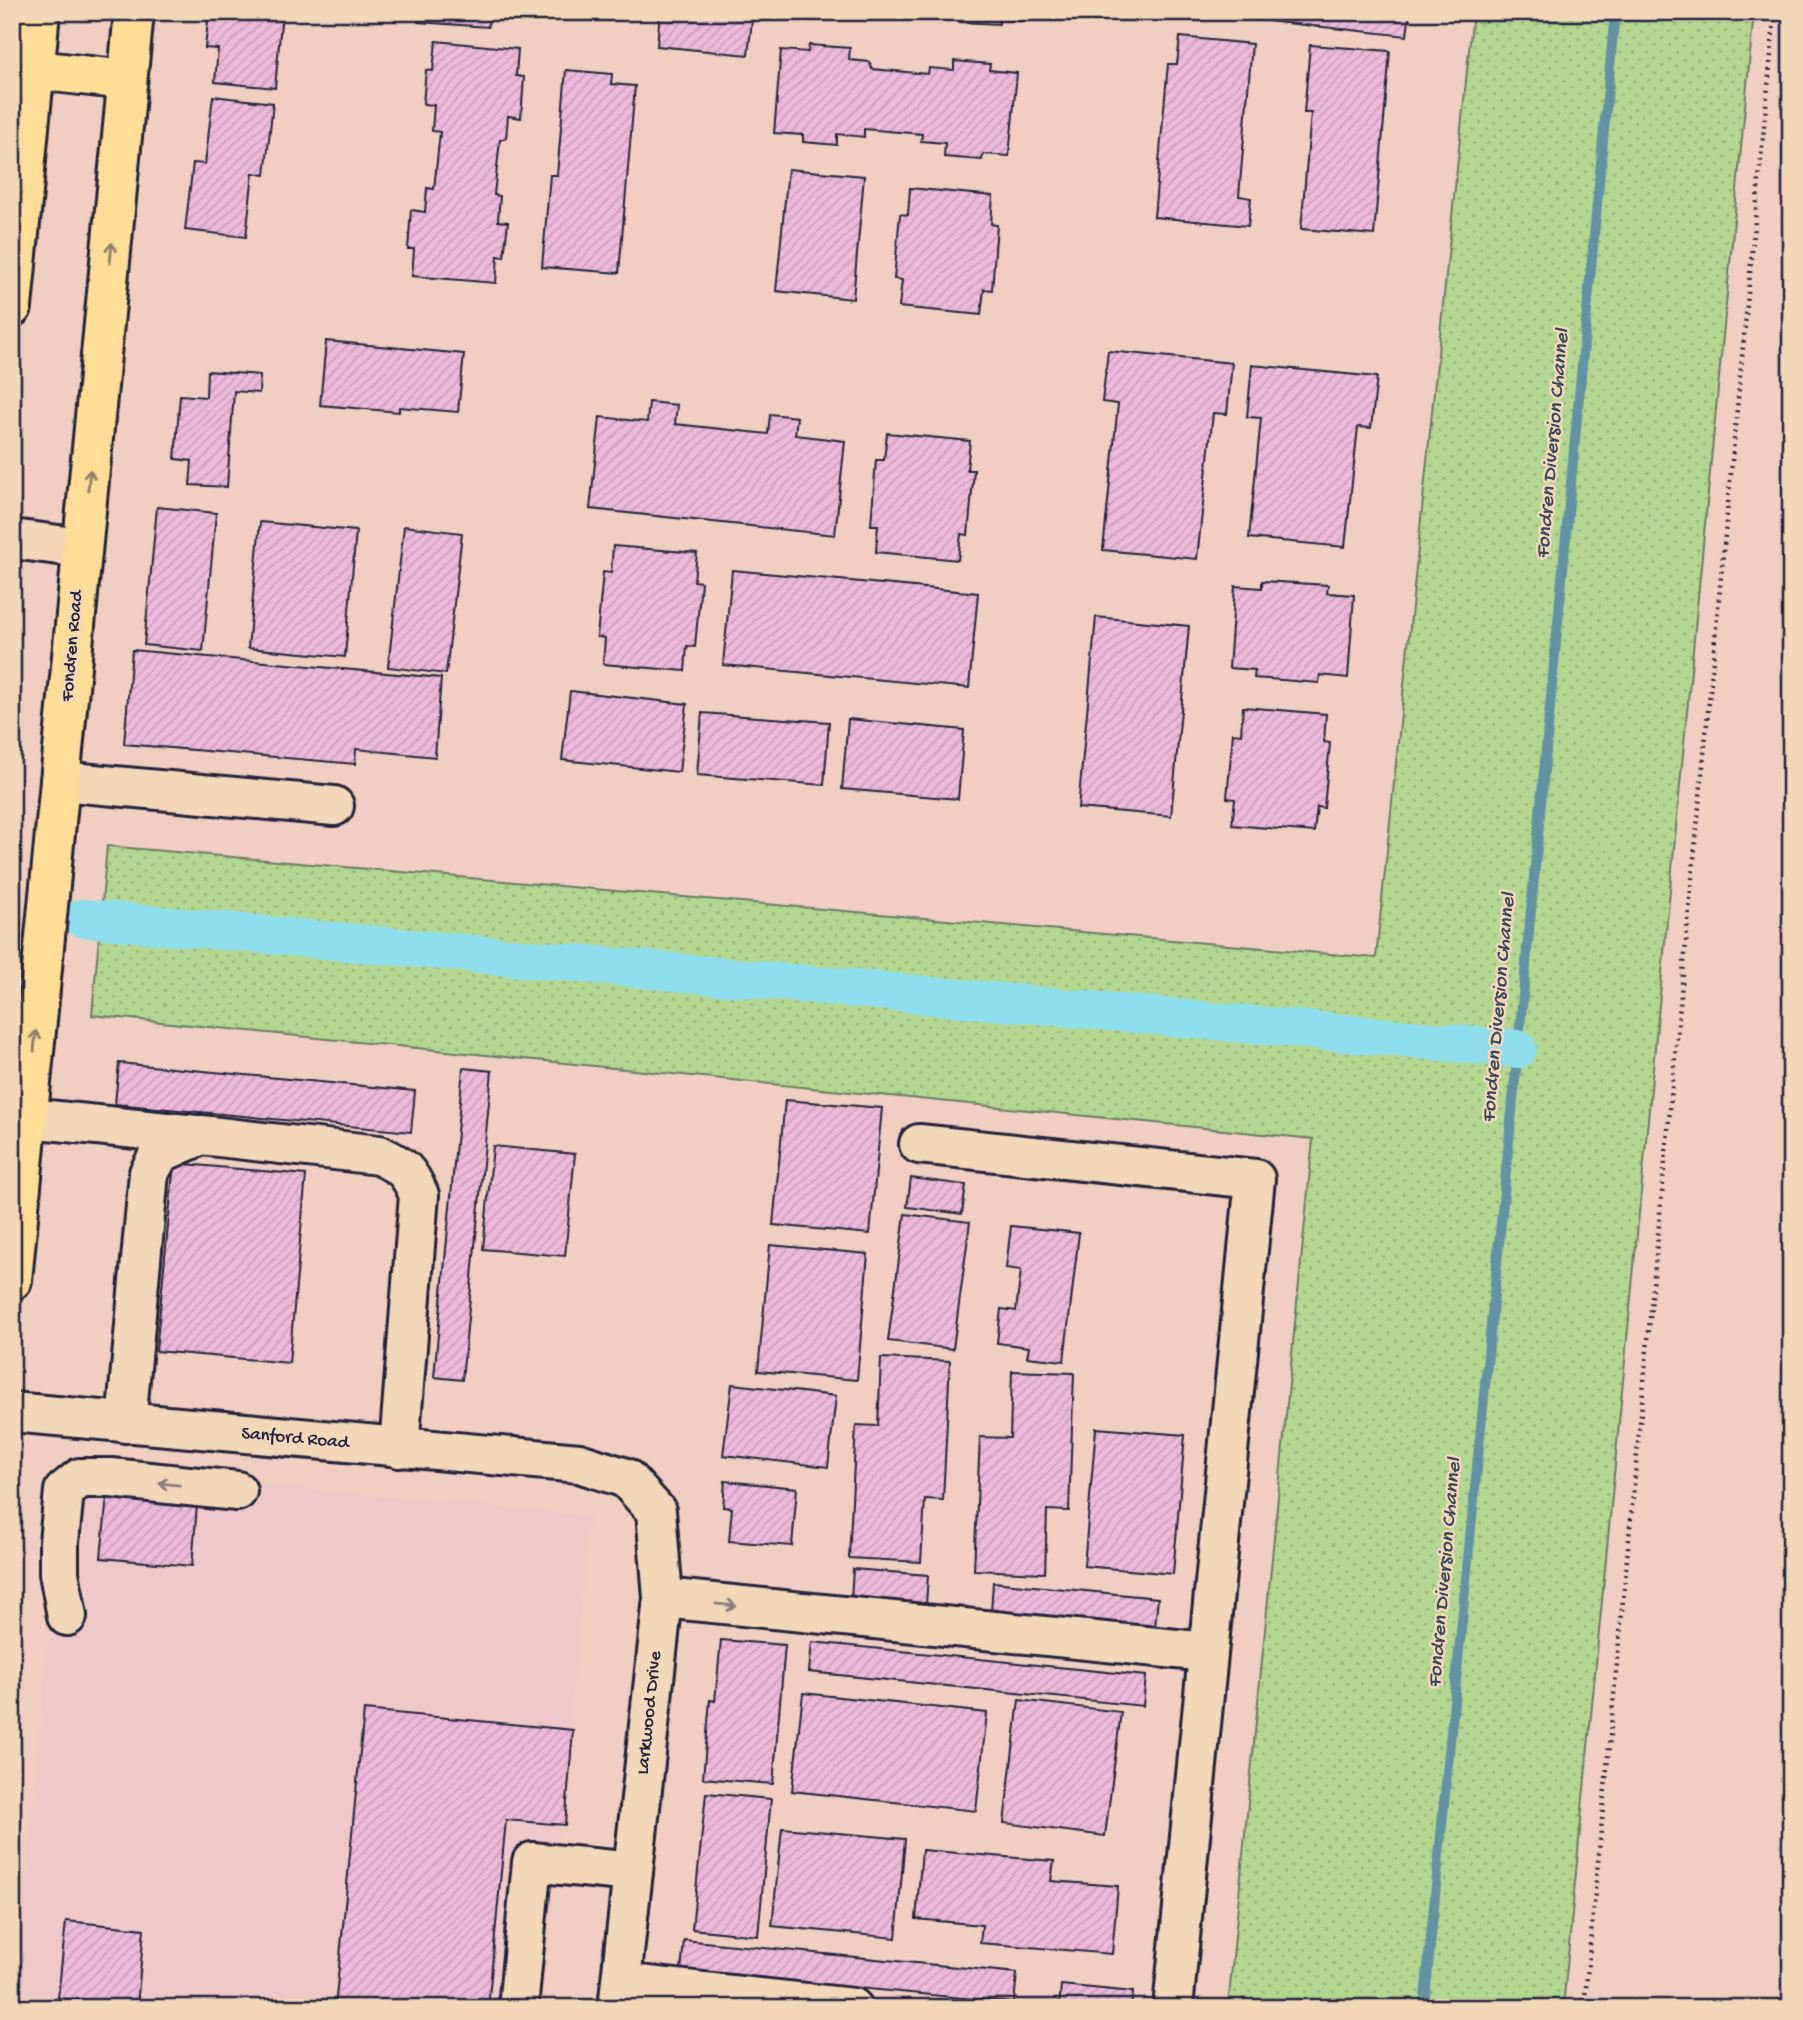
<svg xmlns="http://www.w3.org/2000/svg" width="1803" height="2020" font-family="'Gochi Hand',sans-serif">
<defs>
<pattern id="grass-dots" width="8" height="8" patternUnits="userSpaceOnUse" patternTransform="scale(1.75)"><rect width="8" height="8" fill="#b3d690"/><path d="M2 2h.1M6 6h.1" fill="none" stroke="#9ab77d" stroke-width="1.8" stroke-linecap="round"/></pattern>
<pattern id="building-hatch" width="6" height="6" patternUnits="userSpaceOnUse" patternTransform="scale(1.75)"><rect width="6" height="6" fill="#ecb9d8"/><path d="M-1 1l2-2M0 6l6-6M5 7l2-2" fill="none" stroke="#ca9fba"/></pattern>
</defs>
<rect width="100%" height="100%" fill="#f0cec2"/>
<filter id="ink" filterUnits="userSpaceOnUse"><feTurbulence type="fractalNoise" baseFrequency=".0143" numOctaves="2"/><feDisplacementMap in="SourceGraphic" scale="14" xChannelSelector="R" yChannelSelector="G"/><feConvolveMatrix kernelMatrix="1 2 1 2 8 2 1 2 1" color-interpolation-filters="sRGB"/></filter>
<g filter="url(#ink)">
<path fill="#efc8c9" d="M65 1466 589 1516 542 2008H14Z"/>
<path fill="url(#grass-dots)" stroke="#6a7c66" stroke-width="2" d="M1473 12H1754L1563 2008H1228L1313 1139 92 1015 107 846 1376 958Z"/>
<g fill="none" stroke-linecap="round" stroke-linejoin="round">
<path stroke="#6392a5" stroke-width="10" d="M1424 2008 1518 1049 1615 12"/>
<path stroke="#8eddec" stroke-width="38" d="M82 918 1518 1049"/>
</g>
<g fill="url(#building-hatch)" stroke="#22223b" stroke-width="2">
<path d="M209 12H282L275 88 215 82 218 49 205 48Z"/>
<path d="M419 12H489L488 27 418 22Z"/>
<path d="M660 12H753L748 55 657 46Z"/>
<path d="M961 12H1027L1026 21 999 19V24L960 22Z"/>
<path d="M1259 12H1410L1407 36 1258 20Z"/>
<path d="M1180 37 1252 44 1239 196 1251 198 1248 226 1154 217 1168 64H1177Z"/>
<path d="M436 41 518 49 516 76 524 77 521 118 508 116 506 138 500 140 494 195 500 196 498 221 508 222 504 257 498 256 496 283 412 276 414 249H408L411 210 425 212 427 188 434 189 440 132 432 131 434 105 423 104 426 70 433 71Z"/>
<path d="M809 45 850 48 849 60 870 62 872 69 928 74 929 68 954 70V61L990 64 989 70 1017 73 1009 156 983 154 982 160 944 157 945 143 921 141 922 134 864 129V137L837 134V145L803 142V135L774 133 781 50 808 52Z"/>
<path d="M1310 45 1390 51 1374 235 1301 229 1311 113H1304Z"/>
<path d="M566 70 612 74 611 84 635 86 619 273 542 267 550 175H557Z"/>
<path d="M213 96 273 103 265 175 253 173 246 237 185 230 193 163 205 164Z"/>
<path d="M788 169 864 176 853 299 776 291Z"/>
<path d="M910 188 993 196 991 224 997 225 992 290 984 289 981 315 899 307 902 280 894 279 900 214 908 215Z"/>
<path d="M326 341 464 354 458 412 399 407V412L320 405Z"/>
<path d="M1108 351 1232 363 1227 414 1213 413 1197 559 1103 550 1118 404 1102 402Z"/>
<path d="M1252 365 1377 377 1371 428 1358 427 1345 547 1249 538 1261 418 1247 417Z"/>
<path d="M207 371 260 375 259 393 234 391 227 487 190 485 192 461 175 459 180 395 206 397Z"/>
<path d="M649 402 677 405 675 424 768 434 770 414 797 417 795 435 845 441 835 535 590 509 600 417 647 422Z"/>
<path d="M887 433 970 441 967 470H974L968 535 961 534 958 560 876 552 878 525H871L876 460H884Z"/>
<path d="M157 507 216 513 203 651 144 645Z"/>
<path d="M260 522 356 531 345 657 248 648Z"/>
<path d="M404 526 462 533 446 674 388 667Z"/>
<path d="M613 546 697 553 694 581 701 582 695 647 687 646 685 671 603 664 605 638 597 637 603 572 611 573Z"/>
<path d="M732 570 978 593 969 688 723 665Z"/>
<path d="M1262 581 1328 585 1327 593 1354 595 1348 678 1320 675 1319 683 1254 678 1255 670 1229 668 1235 586 1262 588Z"/>
<path d="M1096 617 1189 626 1171 816 1078 808Z"/>
<path d="M132 650 441 678 435 757 356 749 355 764 124 744Z"/>
<path d="M570 691 687 704 679 772 562 760Z"/>
<path d="M1243 707 1326 714 1324 742 1330 743 1324 808 1317 807 1314 832 1232 825 1235 799 1227 798 1233 733 1241 734Z"/>
<path d="M702 713 829 722 824 785 697 775Z"/>
<path d="M848 719 964 730 958 799 842 789Z"/>
<path d="M119 1063 415 1091 411 1132 115 1104Z"/>
<path d="M463 1068 492 1071 462 1380 434 1377Z"/>
<path d="M785 1100 882 1108 870 1234 773 1225Z"/>
<path d="M493 1146 575 1154 565 1256 483 1249Z"/>
<path d="M174 1163 306 1175 289 1363 156 1351Z"/>
<path d="M911 1178 966 1185 962 1214 907 1207Z"/>
<path d="M905 1214 970 1222 953 1349 888 1341Z"/>
<path d="M1011 1226 1079 1233 1064 1361 1027 1357 1029 1347 997 1343 1001 1309 1016 1311 1021 1270 1006 1268Z"/>
<path d="M770 1245 868 1254 857 1380 758 1371Z"/>
<path d="M881 1358 950 1361 943 1500 925 1499 921 1562 849 1558 856 1425 878 1426Z"/>
<path d="M1012 1371 1074 1373 1069 1511 1047 1510 1045 1573 974 1570 980 1437 1010 1438Z"/>
<path d="M732 1384 836 1396 828 1467 723 1455Z"/>
<path d="M1096 1428 1185 1435 1173 1574 1084 1566Z"/>
<path d="M725 1481 797 1488 792 1546 729 1541 732 1508 723 1507Z"/>
<path d="M107 1496 197 1505 192 1566 101 1558Z"/>
<path d="M853 1569 928 1575 926 1605 851 1599Z"/>
<path d="M993 1582 1158 1598 1155 1627 991 1612Z"/>
<path d="M721 1640 785 1645 773 1784 703 1778 710 1700 715 1701Z"/>
<path d="M812 1642 1146 1676 1143 1706 809 1672Z"/>
<path d="M803 1693 987 1713 976 1811 792 1791Z"/>
<path d="M1019 1700 1121 1712 1105 1836 1004 1823Z"/>
<path d="M364 1710 573 1730 565 1825 506 1820 488 2008H335Z"/>
<path d="M706 1793 771 1799 758 1936 692 1929Z"/>
<path d="M782 1828 905 1839 896 1938 772 1926Z"/>
<path d="M922 1850 1054 1861 1051 1881 1118 1886 1112 1954 980 1943 982 1925 916 1919Z"/>
<path d="M66 1921 144 1929 137 2006 58 1998Z"/>
<path d="M684 1940 1017 1973 1014 2003 681 1971Z"/>
<path d="M1061 1985 1133 1992 1131 2008H1059Z"/>
</g>
<g fill="none" stroke-linecap="round" stroke-linejoin="round">
<g stroke="#22223b" stroke-width="44">
<g id="minor">
<path d="M12 539 82 548"/>
<path d="M60 781 334 806"/>
<path d="M28 1118 196 1135"/>
<path d="M919 1144 1255 1179 1173 2008"/>
<path d="M12 1412 579 1463 626 1478 656 1511 663 1598 618 2008"/>
<path d="M126 1423 149 1173 160 1153 201 1135 379 1155C404 1167 408 1170 419 1195L399 1448"/>
<path d="M663 1598 1207 1652"/>
<path d="M67 1616 59 1573V1542L64 1491 80 1478H111L237 1491"/>
<path d="M621 1983 853 2008"/>
<path d="M518 2008 532 1862 633 1872"/>
</g>
</g>
<g stroke="#22223b" stroke-width="44">
<g id="major">
<path d="M35 70 127 80"/>
<path d="M12 307 40 12"/>
<path d="M12 1280 134 12"/>
</g>
</g>
<path stroke="#22223b" stroke-width="4.5" stroke-dasharray="2 5" stroke-linecap="butt" d="M1584 2008 1775 12"/>
<use href="#minor" stroke="#f2d7b9" stroke-width="38"/>
<use href="#major" stroke="#fedd96" stroke-width="38"/>
</g>
<defs><path id="oneway-shaft" d="M-6 0H5M1.5-3L5.5 0L1.5 3" fill="none" stroke-width="1.6" stroke-linecap="round" stroke-linejoin="round" transform="scale(1.75)"/></defs>
<g stroke="#908068">
<use href="#oneway-shaft" transform="translate(111 253) rotate(-85)"/>
<use href="#oneway-shaft" transform="translate(89 480) rotate(-84)"/>
<use href="#oneway-shaft" transform="translate(35 1041) rotate(-85)"/>
</g>
<g stroke="#8a7c7a">
<use href="#oneway-shaft" transform="translate(169 1484) rotate(-174)"/>
<use href="#oneway-shaft" transform="translate(726 1605) rotate(6)"/>
</g>
</g>
<g text-anchor="middle" dominant-baseline="central" stroke-width="5" stroke-linejoin="round" paint-order="stroke">
<g font-size="19" fill="#22223b" stroke="#f2d7b9">
<text transform="translate(73 646) rotate(-85)">Fondren Road</text>
<text transform="translate(295 1439) rotate(5)">Sanford Road</text>
<text transform="translate(650 1713) rotate(-84)">Larkwood Drive</text>
</g>
<g font-size="21" font-style="italic" fill="#38475e" stroke="#f2d7b9">
<text transform="translate(1554 444) rotate(-85)">Fondren Diversion Channel</text>
<text transform="translate(1500 1008) rotate(-85)">Fondren Diversion Channel</text>
<text transform="translate(1446 1573) rotate(-85)">Fondren Diversion Channel</text>
</g>
</g>
<rect width="1803" height="2020" fill="none" stroke="#f2d7b9" stroke-width="42"/>
<rect x="21" y="21" width="1761" height="1978" fill="none" stroke="#22223b" stroke-width="2.5" filter="url(#ink)"/>
</svg>
